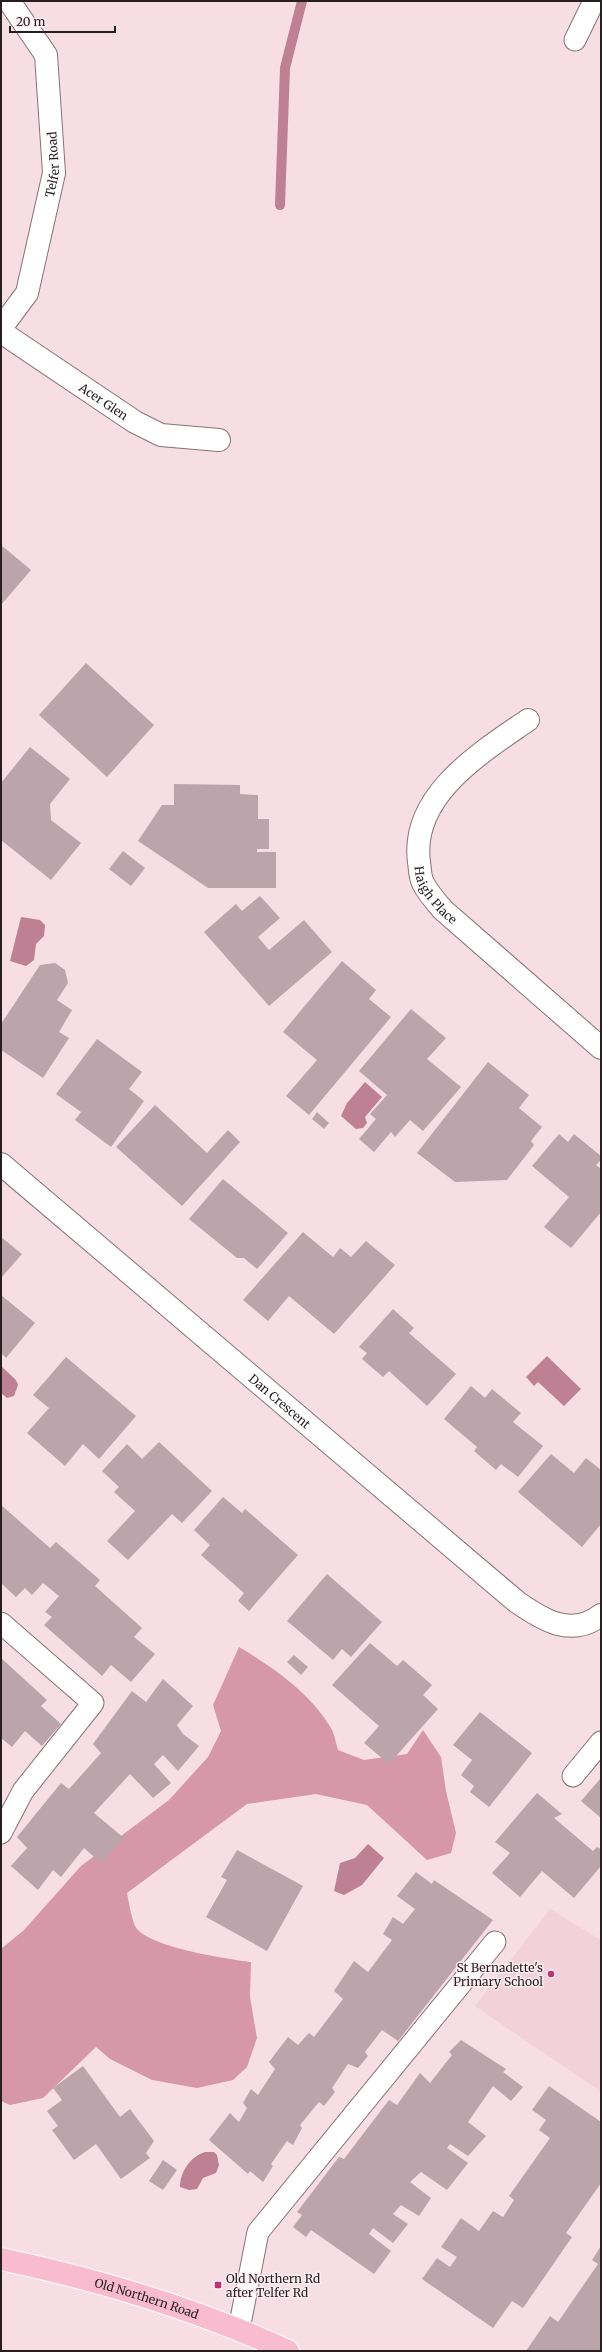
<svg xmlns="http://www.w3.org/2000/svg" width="602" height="2352" font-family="Merriweather,serif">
<rect width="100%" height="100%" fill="#f7dee5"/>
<path fill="#f2d1db" d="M550 1909 601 1940V2092L475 2006Z"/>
<path fill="#d697ab" d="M239 1647C273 1667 313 1695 332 1730 335 1736 336 1744 338 1750L364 1760 407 1754 423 1730 441 1757 446 1791 456 1833 451 1853 427 1860 367 1805 316 1794 247 1804 127 1893C129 1903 131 1916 135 1926 146 1947 227 1959 251 1962L250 1997 257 2038 247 2067 233 2080 197 2088 152 2080 110 2059 96 2047 43 2098 10 2105 1 2101V1949L24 1930 81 1866 169 1800 208 1757 221 1731 213 1705Z"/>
<g fill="#be8095">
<path d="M21 917 40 920 45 925 44 936 36 944 34 960 26 966 10 961Z"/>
<path d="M365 1082 382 1097 365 1117 367 1123 363 1128 356 1129 341 1116 347 1103Z"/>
<path d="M547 1356 581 1389 564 1406 538 1382 534 1386 526 1377Z"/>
<path d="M1 1366 16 1380 18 1385 14 1396 7 1398 1 1393Z"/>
<path d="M368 1844 384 1858 362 1885 344 1895 334 1891 340 1863 355 1858Z"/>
<path d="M205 2152H214L217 2155 219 2165 216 2173 203 2178 197 2189 189 2190 180 2187C180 2172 190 2157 205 2152Z"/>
</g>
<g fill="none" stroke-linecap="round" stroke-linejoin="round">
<path stroke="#be8095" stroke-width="10" d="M280 205 285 68 302 1"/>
</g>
<g fill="#bba4ab">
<path d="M1 545 31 570 1 605Z"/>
<path d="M86 663 154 725 107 777 39 715Z"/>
<path d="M30 747 70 779 50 804 51 820 81 843 51 880 1 840V783Z"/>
<path d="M174 784 240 785V794L258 795V819H269V849H257V852H276V888H208L138 841 162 805H174Z"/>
<path d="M123 851 145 868 131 886 109 869Z"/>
<path d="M260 896 280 918 258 937 269 950 304 920 332 952 269 1006 204 932 236 904 242 911Z"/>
<path d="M342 961 376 990 369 999 391 1017 309 1115 286 1096 317 1060 283 1032Z"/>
<path d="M55 963 65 970 68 983 57 1000 72 1010 59 1032 69 1038 43 1078 1 1050V1024L40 965Z"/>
<path d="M411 1009 446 1038 427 1059 461 1087 423 1131 410 1120 395 1137 391 1132 374 1152 359 1139 376 1119 370 1114 387 1095 359 1071Z"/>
<path d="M97 1039 142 1072 129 1089 144 1101 111 1147 75 1120 81 1112 56 1094Z"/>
<path d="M488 1062 529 1095 519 1108 542 1127 531 1141 534 1145 507 1180 455 1182 417 1153Z"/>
<path d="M155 1105 207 1153 228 1130 240 1142 182 1206 116 1147Z"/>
<path d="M317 1112 329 1123 324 1129 312 1119Z"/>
<path d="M559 1134 568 1142 574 1134 601 1156V1160L596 1165 601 1169V1212L571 1248 544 1227 569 1197 532 1166Z"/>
<path d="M223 1179 288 1233 257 1269 244 1258H237L189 1219Z"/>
<path d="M303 1232 333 1257 340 1248 351 1257 366 1241 395 1265 334 1334 289 1296 268 1321 243 1300Z"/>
<path d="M1 1237 22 1254 1 1278Z"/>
<path d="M1 1295 35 1323 6 1358 1 1353Z"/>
<path d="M393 1309 414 1328 409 1333 456 1374 427 1406 389 1371 383 1377 362 1359 367 1353 359 1347Z"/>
<path d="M66 1357 136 1416 99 1459 83 1444 65 1466 27 1433 49 1408 33 1395Z"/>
<path d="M471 1386 485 1398 492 1389 521 1413 513 1422 543 1446 518 1477 501 1464 496 1470 474 1451 477 1447 444 1419Z"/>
<path d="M159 1442 212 1491 182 1523 172 1514 128 1560 107 1541 135 1511 114 1492 119 1487 102 1471 127 1444 142 1459Z"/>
<path d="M551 1454 574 1473 586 1458 601 1470V1524L582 1547 518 1492Z"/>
<path d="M223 1497 242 1513 245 1509 298 1555 249 1611 238 1601 244 1593 201 1555 210 1545 194 1530Z"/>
<path d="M1 1505 50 1548 56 1542 100 1580 95 1586 142 1628 134 1637 155 1654 131 1682 111 1665 102 1676 44 1625 52 1617 45 1612 59 1596 43 1583 32 1595 25 1588 16 1597 1 1583Z"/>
<path d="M327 1574 382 1622 351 1657 342 1649 333 1660 287 1621Z"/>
<path d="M370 1643 397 1666 403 1660 432 1685 423 1695 438 1709 389 1764 364 1743 379 1726 332 1685Z"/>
<path d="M294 1655 308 1667 301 1675 287 1662Z"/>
<path d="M1 1658 47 1700 41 1706 61 1724 42 1746 25 1731 12 1747 1 1738Z"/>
<path d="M163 1679 193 1706 177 1725 183 1734 199 1746 178 1771 163 1755 154 1764 171 1783 153 1798 130 1774 94 1813 124 1838 101 1863 84 1848 61 1877 53 1870 38 1890 11 1866 27 1848 17 1837 61 1783 69 1789 101 1753 93 1744 132 1691 146 1702Z"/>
<path d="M480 1712 532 1753 489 1807 470 1792 474 1786 461 1775 472 1760 453 1745Z"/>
<path d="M601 1778V1818L581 1801Z"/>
<path d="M537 1793 562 1814 554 1818 593 1851 597 1847 601 1849V1866L574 1898 542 1871 520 1897 492 1873 510 1853 495 1842Z"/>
<path d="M237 1850 303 1886 267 1951 206 1917 227 1880 221 1877Z"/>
<path d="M416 1872 432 1884 434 1880 493 1920 398 2041 382 2030 365 2052 368 2056 358 2068 348 2064 332 2088 335 2092 324 2106 319 2102 300 2125 302 2128 293 2145 287 2141 271 2164 273 2166 263 2182 250 2171 248 2174 209 2140 230 2113 239 2122 247 2108 243 2103 251 2089 258 2095 275 2069 269 2062 288 2037 298 2045 309 2033 314 2037 343 1999 334 1991 354 1961 368 1972 392 1940 383 1934 393 1917 403 1924 415 1909 397 1896Z"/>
<path d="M461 2040 506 2069 503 2072 523 2087 511 2101 493 2086 468 2122 486 2136 468 2156 450 2144 447 2148 468 2163 447 2190 421 2172 410 2182 431 2198 419 2216 401 2205 393 2214 408 2224 393 2243 373 2228 369 2234 391 2251 374 2274 311 2230 306 2237 293 2227 302 2215 297 2212 339 2157 344 2159 389 2100 397 2105 420 2073 430 2083 452 2055 449 2052Z"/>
<path d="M83 2066 120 2117 130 2109 154 2141 146 2153 150 2158 121 2179 96 2144 74 2160 52 2130 58 2126 47 2111 62 2100 53 2088Z"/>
<path d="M549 2086 601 2122V2183L566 2233 572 2237 523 2308 512 2301 493 2328 422 2279 437 2258 450 2267 457 2257 441 2247 461 2218 479 2231 493 2211 503 2217 514 2200 509 2196 550 2138 539 2130 546 2120 532 2110Z"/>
<path d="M163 2160 177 2170 163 2190 149 2181Z"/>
<path d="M601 2246V2351H526L550 2316 558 2322 598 2264 592 2260Z"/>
</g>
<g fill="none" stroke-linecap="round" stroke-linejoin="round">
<g stroke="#877178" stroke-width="23">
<g id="lane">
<path d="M575 40 594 1"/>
<path d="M1 1623 93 1703 23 1791 1 1833"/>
<path d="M573 1776 601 1742"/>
<path d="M239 2329 258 2232 495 1942"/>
</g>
</g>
<g stroke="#877178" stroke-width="24">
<g id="street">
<path id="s1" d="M1 328 27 293 54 173 46 55 9 1"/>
<path id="s2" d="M1 332 135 422 161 435 219 440"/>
<path id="s3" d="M528 720C482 752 410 795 419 862 420 868 420 878 423 883 428 893 436 902 443 910L601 1048"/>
<path id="s4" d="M1 1164 517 1602C543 1620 571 1638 601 1615"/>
</g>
</g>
<g stroke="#fff" stroke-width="24">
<g id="primary">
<path id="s5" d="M1 2259C100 2280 196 2309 288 2351"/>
</g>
</g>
<use href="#lane" stroke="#fff" stroke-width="21"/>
<use href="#street" stroke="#fff" stroke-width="22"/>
<use href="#primary" stroke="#f8bbd0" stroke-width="22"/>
</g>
<g fill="#bc3471" stroke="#fdeef3" stroke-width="1.5">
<circle cx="551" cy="1974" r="4"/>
<rect x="214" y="2281" width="8" height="8" rx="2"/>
</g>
<g text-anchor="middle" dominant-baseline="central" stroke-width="3" stroke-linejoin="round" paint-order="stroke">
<g font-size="12" fill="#271e20" stroke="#fdeef3">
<text stroke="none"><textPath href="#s1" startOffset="175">Telfer Road</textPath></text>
<text stroke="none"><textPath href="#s2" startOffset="124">Acer Glen</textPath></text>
<text stroke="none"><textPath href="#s3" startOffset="227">Haigh Place</textPath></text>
<text stroke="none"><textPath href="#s4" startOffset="366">Dan Crescent</textPath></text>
<text stroke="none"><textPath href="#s5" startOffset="151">Old Northern Road</textPath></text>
</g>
<g font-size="12" fill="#271e20" stroke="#fdeef3" text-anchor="end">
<text x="543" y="1967">St Bernadette's<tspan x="543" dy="14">Primary School</tspan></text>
<text x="226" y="2278" text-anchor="start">Old Northern Rd<tspan x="226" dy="14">after Telfer Rd</tspan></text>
</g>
</g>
<rect width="602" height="2352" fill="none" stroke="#271e20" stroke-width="4"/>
<path d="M10 26v6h105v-6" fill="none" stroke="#271e20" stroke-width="2"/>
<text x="16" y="26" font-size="12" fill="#271e20" stroke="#fdeef3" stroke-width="3" paint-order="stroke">20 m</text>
</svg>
